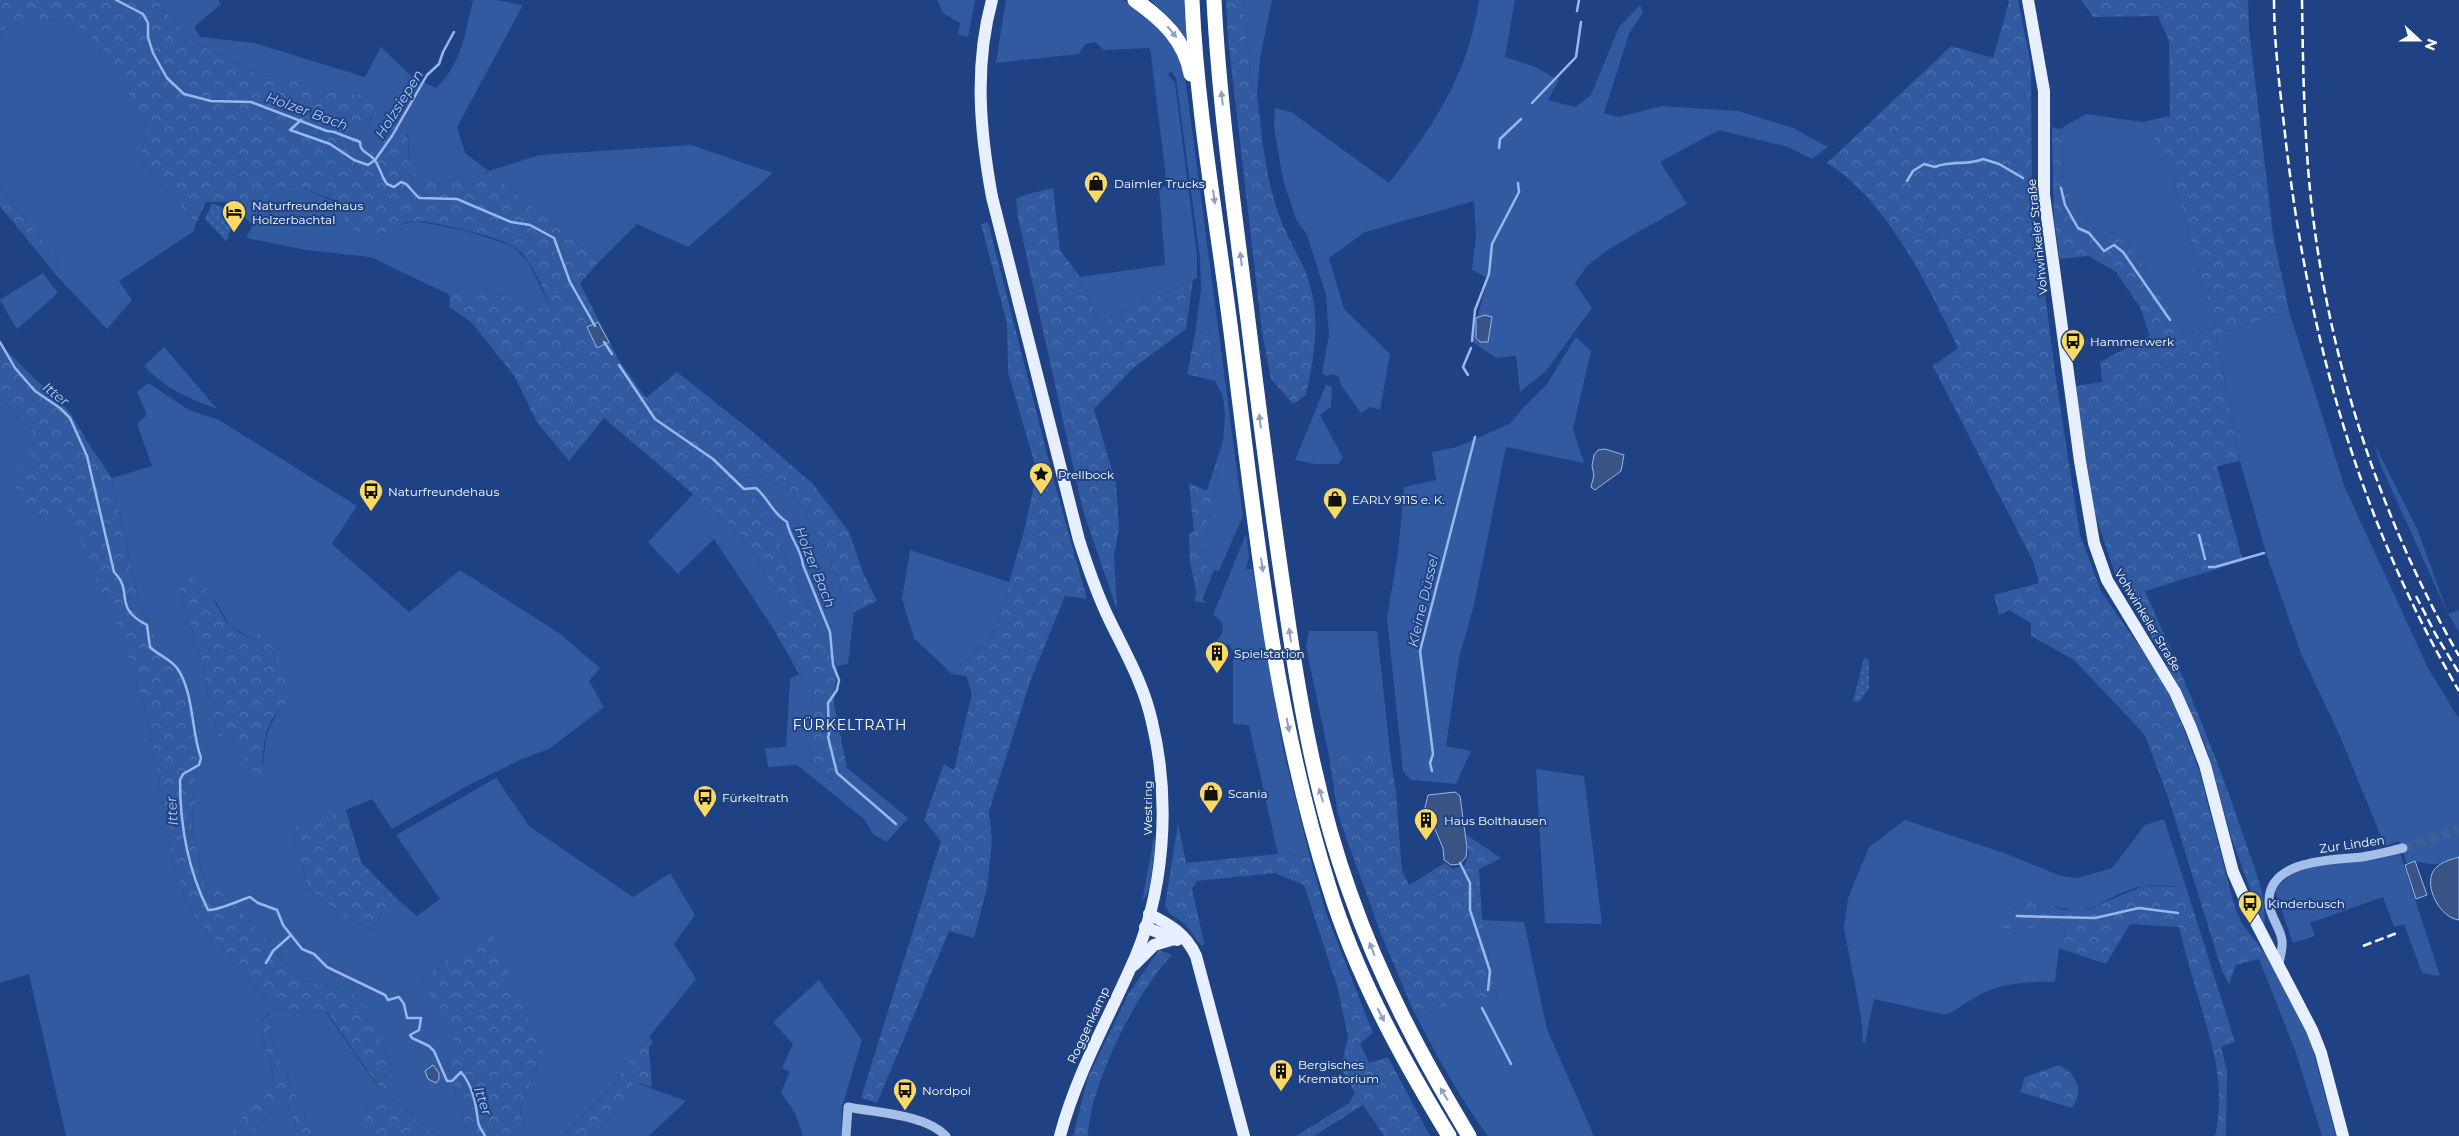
<svg xmlns="http://www.w3.org/2000/svg" width="2459" height="1136" font-family="Montserrat,sans-serif">
<defs>
<pattern id="forest-crowns" width="20" height="18" patternUnits="userSpaceOnUse" patternTransform="scale(1.25)"><rect width="20" height="18" fill="#315aa1"/><path d="M2 6a3 3 0 1 1 6 0M12 15a3 3 0 1 1 6 0" fill="none" stroke="#5073af"/></pattern>
<pattern id="park-dots" width="8" height="8" patternUnits="userSpaceOnUse" patternTransform="scale(1.25)"><rect width="8" height="8" fill="#315aa1"/><path d="M2 2h.1M6 6h.1" fill="none" stroke="#5073af" stroke-width="1.8" stroke-linecap="round"/></pattern>
</defs>
<rect width="100%" height="100%" fill="#1e4283"/>
<g fill="#315aa1" fill-rule="evenodd">
<path d="M156 0H218L221 4 194 27 200 37 254 43 365 77 381 47 412 77 436 88C461 65 466 31 473 0H496L523 5 457 127 465 153 489 171 539 155 691 145 773 173 688 247 637 224 600 261 489 172 445 181 419 179 410 168 408 135 389 130 379 146 370 154 357 149 361 131 372 118 370 94 352 95 255 73 190 40Z"/>
<path d="M937 0H975L968 37 958 35 960 23 943 13Z"/>
<path d="M1006 0H1123L1133 5 1173 38 1184 69 1243 516 1219 571 1214 570 1202 600 1207 602 1205 603 1194 601 1208 565 1202 549 1223 441 1225 415 1223 397 1215 381 1210 327 1195 334 1201 289 1200 258 1176 78 1171 71 1168 75 1175 83 1176 91 1197 256V278L1099 323 1080 277 1165 265 1159 187 1167 186 1150 48 1104 50 1095 42 1085 44 1079 54 996 63Z"/>
<path d="M1150 0H1184L1187 44 1174 22Z"/>
<path d="M1243 0H1272L1260 58 1257 95 1252 93Z"/>
<path d="M1479 0H1515L1505 57 1535 67 1559 80 1548 100 1575 107 1591 95 1619 27 1640 5 1643 12 1629 34 1604 113 1619 117 1662 106 1738 111 1793 128 1828 147 1812 159 1788 147 1719 130 1660 162 1687 204 1609 249 1587 266 1575 283 1592 308 1545 372 1520 392 1516 356 1496 358 1471 341 1488 278 1472 270 1476 236 1474 201 1365 232 1329 258 1344 309 1390 354 1380 410 1370 407 1361 413 1340 384 1339 377 1333 374 1326 376 1322 373 1329 336 1326 295 1307 235 1296 219 1283 180 1274 127 1275 108 1291 112 1389 183C1434 125 1468 75 1479 0Z"/>
<path d="M28 20C43 20 71 19 84 28 102 40 135 103 147 124V135L139 159 196 223 194 231 119 281 132 300 107 329 57 276 59 261 0 188V38L6 26Z"/>
<path d="M2086 114 2143 122 2168 159 2215 328 2185 335 2130 245 2117 230 2102 238 2076 208 2064 183 2060 129Z"/>
<path d="M298 186 393 227 415 221 467 231 513 246 528 262 553 312 478 288 450 290V295L370 257 306 250 246 238 270 192Z"/>
<path d="M43 273 58 293 17 329 0 300Z"/>
<path d="M2289 311 2345 488 2428 668 2459 719V857C2450 860 2440 865 2431 864 2421 863 2417 860 2407 863L2399 841 2385 846 2339 734 2302 656 2267 556 2240 461 2216 335Z"/>
<path d="M1576 337 1591 351 1573 429 1584 463 1506 447 1474 605 1459 658 1446 746 1471 751 1456 784 1411 780 1403 771 1387 618 1398 553 1404 487 1436 480 1432 452 1457 447 1511 423 1520 411 1547 384Z"/>
<path d="M164 347 217 409C189 399 165 388 144 366Z"/>
<path d="M148 383 189 410 219 420 357 506 332 544 409 612 460 570 559 633 600 668 589 681 604 707 549 749 522 759 471 784 392 829 372 799 332 816 292 828 308 889 344 916 371 929 394 896 417 916 440 899 396 835 496 778 529 826 633 897 670 873 695 915 674 944 696 979 649 1037 620 1074 617 1082 563 1136H525L520 1110 543 1052 422 979 457 1042 446 1062 466 1128 454 1136H438L387 1095 392 1067 365 1006 357 996 299 978 226 894 205 885 192 826 199 739 193 703 139 603 112 478 152 466 137 424 147 415 137 392ZM178 583 216 602 230 626 254 640 260 630 288 703C266 724 266 735 263 765L232 739 219 736 210 707 205 674Z"/>
<path d="M1326 385 1332 387 1331 407 1320 415 1343 458 1338 464H1315L1295 460Z"/>
<path d="M0 398 40 441 125 647 147 714 174 867 191 912 273 1007 285 1011 326 1012 380 1090 364 1113V1136H313L269 1033 272 1024 270 1013 255 1026 260 1032 274 1075 231 1136H66L29 974 0 983Z"/>
<path d="M2374 443 2418 531 2448 614 2459 610V632L2448 614 2381 466Z"/>
<path d="M756 475 792 491 823 540 842 592 854 612 848 664 837 666 786 561 781 547V529L758 502 740 490 735 484 745 477Z"/>
<path d="M693 494 741 535 793 616 774 630 714 539 678 574 648 542Z"/>
<path d="M1246 534 1249 556 1246 569H1253L1283 748 1310 857 1278 854 1249 725 1233 724V657L1237 655 1229 645 1215 642C1225 634 1227 621 1213 615Z"/>
<path d="M910 550 1009 582 994 634 952 674 914 638 902 599Z"/>
<path d="M1309 631H1377L1391 760 1381 754 1329 756 1306 647Z"/>
<path d="M799 674 813 682 810 760 832 780 847 768 908 818 887 842 873 834 865 820 797 765 768 767 765 748 786 747 790 679Z"/>
<path d="M1536 769 1584 776 1602 924 1545 923Z"/>
<path d="M2164 819 2186 887C2173 887 2157 884 2144 886 2100 894 2093 925 2043 901L2042 925 2053 920 2063 927 2066 938 2059 948 2055 982C2031 981 2005 983 1983 993 1970 999 1959 1009 1946 1015L1874 999 1865 1043 1862 1042 1863 1035 1860 1011 1844 928 1848 898 1869 847 1905 820 2007 854 2061 876 2078 878 2112 868 2145 825Z"/>
<path d="M1154 837 1156 844 1149 890 1142 902Z"/>
<path d="M2400 853 2440 976 2422 973 2404 924 2394 927 2383 897 2310 923 2315 936 2293 943 2275 891C2297 858 2335 865 2370 860 2380 859 2390 856 2400 853Z"/>
<path d="M1482 920 1524 922 1547 1029 1594 1136H1488C1458 1096 1436 1054 1413 1010L1497 1000Z"/>
<path d="M2266 954 2310 1039 2336 1136H2322L2295 1050 2259 959Z"/>
<path d="M819 980 862 1040 842 1107 841 1136H803L796 1115 781 1092 790 1072 782 1068 793 1044 773 1022Z"/>
<path d="M634 1082 686 1101 649 1136H594L626 1100Z"/>
<path d="M285 1099 300 1136H248Z"/>
</g>
<g fill="url(#forest-crowns)">
<path d="M0 0H156L190 40 255 73 352 95 370 94C381 125 360 119 357 150L370 153 379 146 394 125C414 131 406 148 410 165 411 170 416 175 419 178L445 181 489 172 600 261 580 283 618 359 646 398 677 372 754 433 813 484 849 532 864 575 877 601 854 612 842 592 823 540 792 491 756 475 745 477 735 484 740 490 758 501 781 529V547L786 561 837 666 834 704 847 768 833 780 810 760 813 682 799 674 774 630 793 616 741 535 604 418 569 461 536 421 515 377 471 322 449 307 450 290 478 288 552 311C544 291 532 258 513 246 500 237 431 221 415 221 399 222 389 231 379 241L345 225 344 204 298 186 270 192 252 224 230 202H206L196 223 139 159 147 135V124L104 51 84 28 56 20H28L6 26 0 38Z"/>
<path d="M1226 0H1243L1252 93 1257 95C1262 134 1265 177 1279 215 1287 238 1302 259 1309 282 1321 319 1314 358 1306 395L1293 404 1271 379 1262 332 1228 39Z"/>
<path d="M2008 0H2018L2031 66 2032 193 2056 379 2080 535 2101 591 2151 663 2168 692 2180 719 2199 770 2235 908 2242 924 2266 954 2259 959 2236 965 2229 984 2222 971 2169 800 2145 735 2074 660 2031 636V623L2009 610 1999 615 1994 595 2039 583 2033 561 1933 366 1958 348C1928 286 1887 200 1827 163L1951 46 1993 58 2009 2Z"/>
<path d="M2081 0H2248L2249 29 2273 234 2289 311 2216 335 2240 461 2217 466 2243 561 2145 591C2182 674 2217 755 2245 841 2254 868 2268 898 2264 926L2232 840 2206 747 2182 692 2115 573 2095 515 2075 386 2102 382 2100 362 2150 336 2140 307 2116 272 2089 256 2060 259 2054 220 2052 127 2060 129 2064 183 2076 208 2102 238 2117 230 2130 245 2185 335 2215 328 2168 159 2143 122 2170 116 2169 41 2158 16 2093 17Z"/>
<path d="M0 188 59 261 57 276 0 206Z"/>
<path d="M1053 188 1060 250 1080 277 1099 323 1193 280 1186 329 1133 368 1094 409 1116 484 1119 528 1114 557 1117 609 1083 511 1018 218 1016 199 1028 194Z"/>
<path d="M988 222 1054 481 1087 599 1065 596 1030 682 989 811 992 840 987 888 974 938 949 931 877 1103 861 1098 941 841 924 820 944 764 954 770 972 693 966 676 952 674 994 634 1024 531 1037 472 1008 372 1007 324 981 224Z"/>
<path d="M1210 327 1215 381 1187 374 1195 334Z"/>
<path d="M0 344 38 382 59 400 71 414 90 446 112 478 139 603 193 702 199 739 192 826 205 885 226 894 299 978 357 996 365 1005 392 1067 387 1095 438 1136H364V1113L380 1089 327 1012 285 1011 273 1007 191 912 174 867 147 714 125 647 65 505 39 525 12 481 40 441 0 398Z"/>
<path d="M1223 441 1202 549 1208 565 1197 597 1190 561 1189 535 1194 531 1189 483 1207 491Z"/>
<path d="M186 574C209 583 215 607 229 625 235 631 246 636 254 640L260 629 283 664 288 703C284 708 278 712 274 717 261 733 265 760 259 779L232 739 219 736 210 708 205 674 178 583Z"/>
<path d="M1366 753 1381 754 1391 760 1396 792 1402 871 1409 885 1445 863 1453 869 1465 865 1469 853 1465 834 1501 858 1479 869 1482 920 1497 1000 1413 1010 1382 937 1338 815 1329 756Z"/>
<path d="M346 810 361 862 394 896 371 929 344 916 308 889 292 828Z"/>
<path d="M1178 824 1186 863 1278 854 1310 857 1326 913 1373 1033 1360 1044 1369 1063 1388 1057 1430 1136H1384L1363 1105 1314 1136H1296L1349 1103 1355 1093 1341 1068 1348 1036 1337 986 1304 885 1275 873 1197 881 1192 889 1204 942 1203 946 1201 945 1184 923 1170 914 1165 905Z"/>
<path d="M2144 886 2186 887 2235 1042 2221 1047 2227 1071 2226 1136H2215C2227 1079 2210 1040 2195 986 2189 967 2184 947 2179 927L2130 924 2106 964 2059 948 2066 938 2063 927 2053 920C2036 928 2022 931 2003 928L2002 917 2013 903 2043 901 2062 910 2088 909Z"/>
<path d="M490 930 543 1052 520 1110 525 1136H454L466 1128 446 1062 456 1042 422 979Z"/>
<path d="M1159 950 1172 955C1136 992 1090 1085 1088 1136H1073L1088 1077 1129 993Z"/>
<path d="M271 1013 272 1024 269 1033 313 1136H300L285 1099 248 1136H229L274 1075 260 1032 255 1026Z"/>
<path d="M649 1037 653 1042 649 1048 652 1087 634 1082 626 1100 594 1136H563L617 1082 620 1074Z"/>
<path d="M2059 1065C2076 1074 2085 1090 2072 1108L2020 1092 2025 1077Z"/>
</g>
<g fill="url(#park-dots)">
<path d="M212 203 238 213 226 241 205 219Z"/>
<path d="M1864 658 1869 660V688L1859 702 1853 701Z"/>
</g>
<g fill="#395484" stroke="#98b8eb">
<path d="M1485 315 1492 317 1488 342H1480L1476 338V318Z"/>
<path d="M598 322 609 342 597 348 587 327Z"/>
<path d="M1605 449 1624 455 1621 471 1595 490 1591 487 1594 475 1592 466 1594 455 1598 450Z"/>
<path d="M1455 792 1460 796 1467 848 1466 857 1460 864 1451 865 1444 860 1443 848 1431 820 1424 812 1428 795Z"/>
<path d="M2459 857V920C2440 918 2423 886 2434 870 2440 862 2450 860 2459 857Z"/>
<path d="M2415 861 2427 895 2416 899 2405 865Z"/>
<path d="M433 1065 439 1073V1079L436 1083 428 1079 425 1071Z"/>
</g>
<g fill="none" stroke-linecap="round" stroke-linejoin="round">
<g stroke="#98b8eb" stroke-width="2.5">
<path d="M116 0 143 14 148 23V37L153 53 167 78 184 94 211 101 251 102 327 131 334 132 360 142C360 153 368 152 374 159 380 167 381 176 387 184L394 187 401 182 406 184 419 198 457 199 511 222 530 225 554 238 570 282 595 326"/>
<path d="M1577 11 1579 0"/>
<path d="M1532 103 1576 57 1581 22"/>
<path d="M301 120 290 130 330 144 354 160 368 165 375 160 392 136 427 75 439 64 443 52 454 32"/>
<path d="M1499 148 1500 139 1521 119"/>
<path d="M1907 181 1913 171 1924 164 1935 167C1950 160 1967 166 1983 159L1999 164 2023 178"/>
<path d="M2061 188 2065 205 2078 228 2089 233 2104 251 2114 245 2123 252 2170 320"/>
<path d="M1472 341 1475 310 1489 274 1492 244 1519 192 1518 183"/>
<path d="M0 342 15 368 35 391 60 408 70 418 87 456 114 572C129 588 121 595 128 609 132 617 140 621 147 625L150 647C158 655 169 658 177 668 194 692 191 731 201 758L199 765 183 774 180 780C180 825 188 870 208 910 217 911 240 900 250 897L258 903 277 910 283 925 302 949 314 954 327 967 385 995 388 1000 399 997 404 1004 407 1018H421L419 1030 410 1035 412 1038 429 1046 434 1051 447 1081H452L461 1072C473 1086 476 1105 478 1121 478 1126 483 1132 485 1136"/>
<path d="M604 342 612 354"/>
<path d="M619 365 655 419 713 459 744 489 756 488C769 499 772 513 787 522 790 539 801 548 803 565L830 632 833 665 839 680 837 690 828 703 829 734 828 737 837 773 896 824"/>
<path d="M1468 375 1463 367 1471 348"/>
<path d="M2199 535 2205 559"/>
<path d="M2209 567H2215L2264 553"/>
<path d="M1432 771 1430 763 1433 754 1420 651 1475 437"/>
<path d="M1460 863 1470 883V910L1490 971 1488 990"/>
<path d="M2017 916 2095 918 2139 908 2178 913"/>
<path d="M266 963 273 951 291 935"/>
<path d="M1482 1008 1511 1064"/>
</g>
<path stroke="#405e96" stroke-width="9" stroke-dasharray="9 4.5" stroke-linecap="butt" d="M2403 848 2459 830"/>
<g stroke="#a5beea" stroke-width="9">
<path d="M2279 964C2280 957 2283 948 2282 941 2281 928 2269 916 2269 902 2268 859 2334 860 2362 857 2376 855 2390 851 2403 848"/>
<path d="M846 1136 848 1107C877 1113 925 1114 946 1136"/>
</g>
<g stroke="#e8effe" stroke-width="12">
<path d="M992 0C974 66 980 131 992 197L1079 540C1088 568 1097 595 1110 621 1126 654 1144 685 1152 722 1171 801 1165 895 1130 969 1105 1025 1076 1076 1060 1136"/>
<path d="M2028 0 2044 91V195L2080 461 2094 543 2107 580 2175 692 2191 728 2205 765 2233 872 2250 911 2312 1030 2321 1053 2343 1136"/>
<path d="M1149 914C1169 924 1186 934 1196 956L1244 1136"/>
<path d="M1145 927 1177 940"/>
<path d="M1134 965 1154 945 1174 939"/>
</g>
<g stroke="#fff" stroke-width="15">
<path d="M1135 0C1162 19 1185 40 1191 74"/>
<path d="M1192 0C1197 114 1218 227 1232 340 1255 523 1273 710 1329 887 1356 975 1401 1057 1449 1136"/>
<path d="M1214 0C1220 118 1238 235 1252 353 1262 433 1272 513 1284 593 1298 694 1315 796 1350 893 1380 979 1422 1058 1469 1136"/>
</g>
<g stroke="#fff" stroke-width="2.5" stroke-dasharray="9 4" stroke-linecap="butt">
<path d="M2274 0C2274 48 2281 96 2286 143 2309 338 2359 521 2459 691"/>
<path d="M2302 0C2303 67 2304 133 2311 200 2329 361 2379 516 2459 656"/>
<path d="M2416 596 2436 635 2459 673"/>
<path d="M2363 946 2397 933"/>
</g>
</g>
<defs><path id="oneway-solid" d="M-6-.8H1V-3.2L6.5 0L1 3.2V.8H-6Z" transform="scale(1.25)"/></defs>
<g fill="#8ea0c1">
<use href="#oneway-solid" transform="translate(1172 32) rotate(51)"/>
<use href="#oneway-solid" transform="translate(1222 98) rotate(-97)"/>
<use href="#oneway-solid" transform="translate(1214 197) rotate(82)"/>
<use href="#oneway-solid" transform="translate(1241 259) rotate(-97)"/>
<use href="#oneway-solid" transform="translate(1260 421) rotate(-97)"/>
<use href="#oneway-solid" transform="translate(1262 565) rotate(82)"/>
<use href="#oneway-solid" transform="translate(1290 635) rotate(-98)"/>
<use href="#oneway-solid" transform="translate(1288 725) rotate(79)"/>
<use href="#oneway-solid" transform="translate(1321 795) rotate(-106)"/>
<use href="#oneway-solid" transform="translate(1372 949) rotate(-111)"/>
<use href="#oneway-solid" transform="translate(1381 1015) rotate(63)"/>
<use href="#oneway-solid" transform="translate(1444 1094) rotate(-121)"/>
</g>
<defs>
<g id="shop-pin" transform="scale(1.25)"><path d="M0 17L-7.5 6A9.5 9.5 0 1 1 7.5 6Z" fill="#f9da64" stroke="#1e4283"/><path d="M-5-2.5h2.3a2.7 3.5 0 0 1 5.4 0H5L5.5 6h-11ZM-1.5-2.5h3a1.5 2.3 0 0 0-3 0Z" fill="#111"/></g>
<g id="hotel-pin" transform="scale(1.25)"><path d="M0 17L-7.5 6A9.5 9.5 0 1 1 7.5 6Z" fill="#f9da64" stroke="#1e4283"/><path d="M-6-4.5h1.5V1H6V5H4.5V3h-9V5H-6ZM-4 0a1.8 1.8 0 1 1 3.6 0ZM.5 0V-2.5h3Q6-2.5 6 0Z" fill="#111"/></g>
<g id="bus-pin" transform="scale(1.25)"><path d="M0 17L-7.5 6A9.5 9.5 0 1 1 7.5 6Z" fill="#f9da64" stroke="#1e4283"/><path d="M-5-6H5V4H4V6H2V4H-2V6H-4V4H-5ZM-3.5-4V0h7V-4ZM-3.5 1.2v1.5H-2V1.2ZM2 1.2v1.5H3.5V1.2Z" fill="#111"/></g>
<g id="sight-pin" transform="scale(1.25)"><path d="M0 17L-7.5 6A9.5 9.5 0 1 1 7.5 6Z" fill="#f9da64" stroke="#1e4283"/><path d="M0-6L1.8-2.2L6-1.7L2.9 1.2L3.7 5.4L0 3.3L-3.7 5.4L-2.9 1.2L-6-1.7L-1.8-2.2Z" fill="#111"/></g>
<g id="building-pin" transform="scale(1.25)"><path d="M0 17L-7.5 6A9.5 9.5 0 1 1 7.5 6Z" fill="#f9da64" stroke="#1e4283"/><path d="M-4-6H4V6H1V3H-1V6H-4ZM-2.5-4.3h1.7v1.8h-1.7ZM.8-4.3h1.7v1.8H.8ZM-2.5-1h1.7V.8h-1.7ZM.8-1h1.7V.8H.8Z" fill="#111"/></g>
</defs>
<g fill-rule="evenodd">
<use href="#shop-pin" x="1096" y="183"/>
<use href="#hotel-pin" x="234" y="212"/>
<use href="#bus-pin" x="2073" y="341"/>
<use href="#sight-pin" x="1041" y="474"/>
<use href="#bus-pin" x="371" y="491"/>
<use href="#shop-pin" x="1335" y="499"/>
<use href="#building-pin" x="1217" y="653"/>
<use href="#shop-pin" x="1211" y="793"/>
<use href="#bus-pin" x="705" y="797"/>
<use href="#building-pin" x="1426" y="820"/>
<use href="#bus-pin" x="2250" y="903"/>
<use href="#building-pin" x="1281" y="1071"/>
<use href="#bus-pin" x="905" y="1090"/>
</g>
<g text-anchor="middle" dominant-baseline="central" stroke-width="4" stroke-linejoin="round" paint-order="stroke">
<g font-size="12" fill="#fff" stroke="#1e4283" text-anchor="start">
<text x="1114" y="183">Daimler Trucks</text>
<text x="252" y="205">Naturfreundehaus<tspan x="252" dy="14">Holzerbachtal</tspan></text>
<text x="2090" y="341">Hammerwerk</text>
<text x="1058" y="474">Prellbock</text>
<text x="388" y="491">Naturfreundehaus</text>
<text x="1352" y="499">EARLY 911S e. K.</text>
<text x="1234" y="653">Spielstation</text>
<text x="1228" y="793">Scania</text>
<text x="722" y="797">Fürkeltrath</text>
<text x="1444" y="820">Haus Bolthausen</text>
<text x="2268" y="903">Kinderbusch</text>
<text x="1298" y="1064">Bergisches<tspan x="1298" dy="14">Krematorium</tspan></text>
<text x="922" y="1090">Nordpol</text>
</g>
<g font-size="12" fill="#fff" stroke="#1e4283">
<text transform="translate(2037 237) rotate(-96)">Vohwinkeler Straße</text>
<text transform="translate(2148 620) rotate(59)">Vohwinkeler Straße</text>
<text transform="translate(1147 808) rotate(-90)">Westring</text>
<text transform="translate(2352 844) rotate(-8)">Zur Linden</text>
<text transform="translate(1088 1025) rotate(-65)">Roggenkamp</text>
</g>
<g font-size="14" font-style="italic" fill="#b0c8f1" stroke="#1e4283">
<text transform="translate(399 104) rotate(-58)">Holzsiepen</text>
<text transform="translate(307 111) rotate(20)">Holzer Bach</text>
<text transform="translate(56 394) rotate(38)">Itter</text>
<text transform="translate(815 567) rotate(68)">Holzer Bach</text>
<text transform="translate(1423 601) rotate(-77)">Kleine Düssel</text>
<text transform="translate(172 811) rotate(-94)">Itter</text>
<text transform="translate(483 1101) rotate(71)">Itter</text>
</g>
<g font-size="14" letter-spacing="1" fill="#fff" stroke="#1e4283">
<text x="850" y="725">FÜRKELTRATH</text>
</g>
</g>
<g transform="translate(2419 40) rotate(111)" stroke="#1e4283" stroke-width="4" paint-order="stroke">
<path d="M0-4L9 19L0 12L-9 19Z" fill="#ffffff"/>
<text y="-8" font-size="14" font-weight="bold" text-anchor="middle" fill="#ffffff">N</text>
</g>
</svg>
